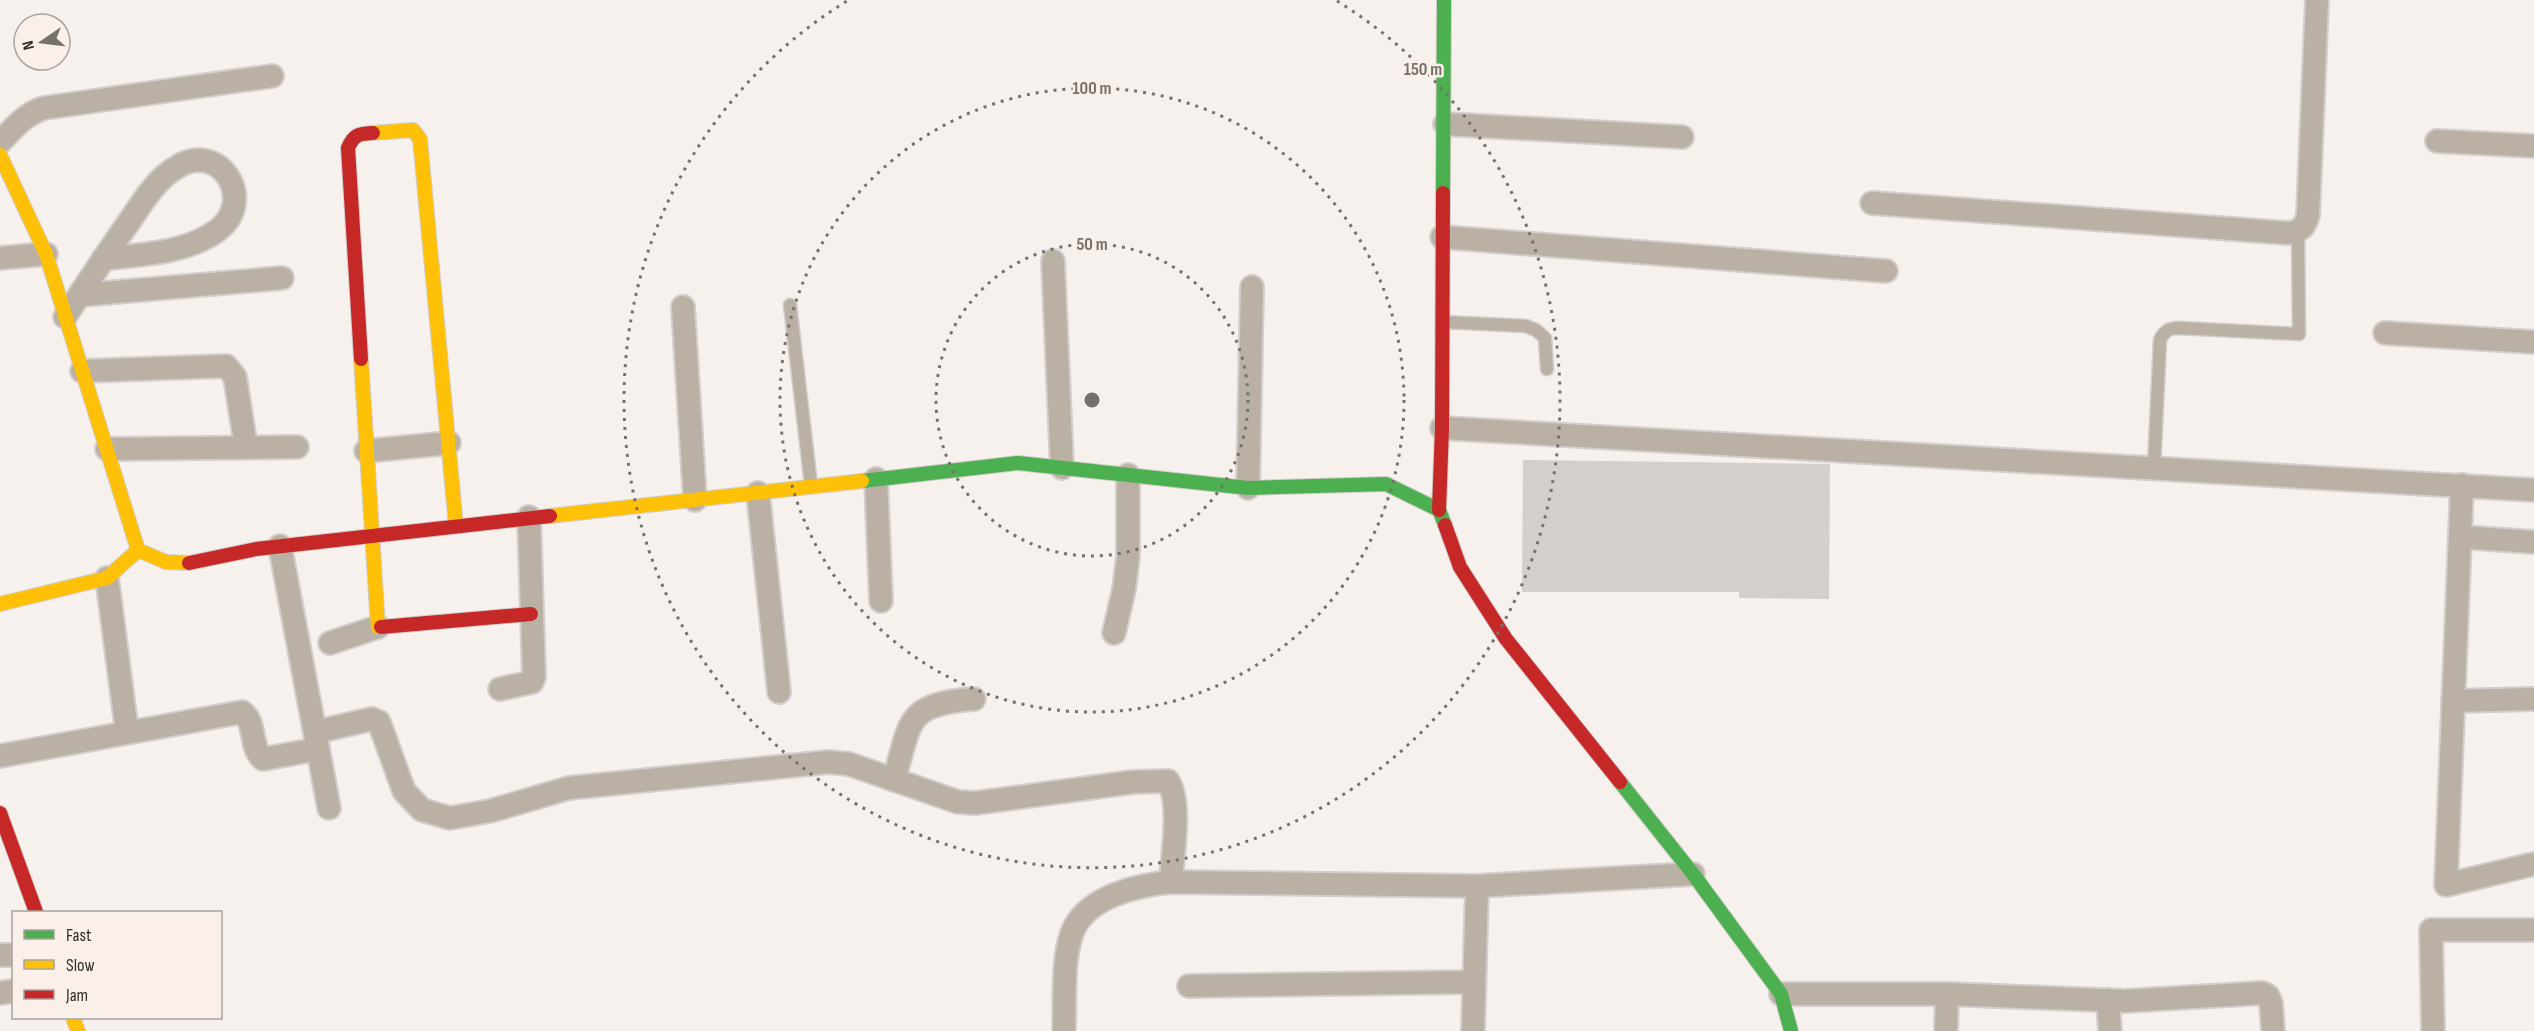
<svg xmlns="http://www.w3.org/2000/svg" width="2534" height="1031" font-family="'Sofia Sans Condensed',sans-serif">
<rect width="100%" height="100%" fill="#f6f1ed"/>
<path fill="#d3cfcd" d="M1523 460 1830 464 1829 599 1739 598V592H1522Z"/>
<g fill="none" stroke-linecap="round" stroke-linejoin="round">
<g stroke="#d2cecb" stroke-width="15">
<g id="lane">
<path d="M790 305 811 485"/>
<path d="M1443 322 1526 326 1536 330 1545 338 1547 369"/>
<path d="M2154 468 2160 340C2164 331 2169 328 2179 328L2299 334 2298 231"/>
</g>
</g>
<g stroke="#d2cecb" stroke-width="26">
<g id="street">
<path d="M1445 124 1682 137"/>
<path d="M2437 141 2534 146"/>
<path d="M0 142C14 128 25 114 44 108L272 76"/>
<path d="M1872 203 2288 233C2301 231 2305 227 2308 215L2317 0"/>
<path d="M1442 237 1886 271"/>
<path d="M0 258 46 254"/>
<path d="M1053 261 1062 468"/>
<path d="M80 295 282 278"/>
<path d="M683 307 695 500"/>
<path d="M65 317C86 285 107 253 129 222 142 203 156 179 177 167 220 140 257 200 218 230 186 254 141 254 103 259"/>
<path d="M2385 333 2534 342"/>
<path d="M82 371 226 366 235 377 246 447"/>
<path d="M1442 428 2534 490"/>
<path d="M107 449 297 447"/>
<path d="M366 451 449 443"/>
<path d="M876 479 881 601"/>
<path d="M2462 485 2446 885 2534 864"/>
<path d="M1248 488 1252 287"/>
<path d="M758 493 779 692"/>
<path d="M2460 537 2534 542"/>
<path d="M280 546 329 808"/>
<path d="M107 578 127 732"/>
<path d="M1114 633 1124 589 1128 557V475"/>
<path d="M330 643 378 627"/>
<path d="M500 689 532 682 534 677 529 517"/>
<path d="M2453 701 2534 699"/>
<path d="M315 732 372 719 379 722 404 791 422 810 450 818 490 811 569 788 828 762 849 764 958 802 975 803 1133 782 1168 781C1182 803 1172 856 1171 882"/>
<path d="M0 756 242 712C257 722 249 748 263 759L318 749"/>
<path d="M894 780C911 721 905 704 974 699"/>
<path d="M0 955H14"/>
<path d="M1189 986 1474 982"/>
<path d="M0 993 14 991"/>
<path d="M1781 994H1947L2125 1001 2262 993 2268 996 2271 1003 2273 1031"/>
<path d="M2108 1000 2110 1031"/>
<path d="M1064 1031C1065 1002 1062 960 1072 933 1085 897 1137 885 1171 882L1477 886 1693 874"/>
<path d="M1473 1031 1477 886"/>
<path d="M1946 1031 1947 994"/>
<path d="M2433 1031 2431 930H2534"/>
</g>
</g>
<g stroke="#d2cecb" stroke-width="16">
<g id="fast">
<path d="M1443 193 1444 0"/>
<path d="M862 481 1018 463 1248 488 1386 484 1439 510 1445 525"/>
<path d="M1620 782 1693 874 1781 994 1791 1031"/>
</g>
</g>
<g stroke="#d2cecb" stroke-width="16">
<g id="slow">
<path d="M373 133 413 130 420 139 456 526"/>
<path d="M0 155 46 254 138 550 166 562 189 563"/>
<path d="M361 359 378 627H381"/>
<path d="M550 516 862 481"/>
<path d="M0 604 107 578 138 550"/>
<path d="M73 1018 78 1031"/>
</g>
</g>
<g stroke="#d2cecb" stroke-width="16">
<g id="jam">
<path d="M361 359 348 148C354 134 359 134 373 133"/>
<path d="M1439 510 1442 428 1443 193"/>
<path d="M1445 525 1460 567 1506 639 1620 782"/>
<path d="M189 563 256 549 550 516"/>
<path d="M381 627 531 614"/>
<path d="M0 813 36 912"/>
</g>
</g>
<use href="#lane" stroke="#bab0a4" stroke-width="12"/>
<use href="#street" stroke="#bab0a4" stroke-width="22"/>
<use href="#fast" stroke="#4caf50" stroke-width="14"/>
<use href="#slow" stroke="#ffc107" stroke-width="14"/>
<use href="#jam" stroke="#c62828" stroke-width="14"/>
</g>
<g fill="none" stroke="#75726e" stroke-width="3" stroke-dasharray="3 6">
<circle cx="1092" cy="400" r="156"/>
<circle cx="1092" cy="400" r="312"/>
<path d="M1337 1A468 468 0 1 1 847 1"/>
</g>
<circle cx="1092" cy="400" r="9" fill="#75726e" stroke="#faf0e9" stroke-width="3"/>
<g font-size="18" text-anchor="middle" font-weight="bold" fill="#75726e" stroke="#faf0e9" stroke-width="5" stroke-linejoin="round" paint-order="stroke">
<text x="1423" y="75">150 m</text>
<text x="1092" y="94">100 m</text>
<text x="1092" y="250">50 m</text>
</g>
<rect x="12" y="911" width="210" height="108" fill="#faf0e9" stroke="#a9a29d" stroke-width="1.5"/>
<rect x="24" y="930" width="30" height="9" fill="#4caf50" stroke="#a9a29d" stroke-width="1.5"/>
<text x="66" y="941" font-size="18" fill="#302d2a">Fast</text>
<rect x="24" y="960" width="30" height="9" fill="#ffc107" stroke="#a9a29d" stroke-width="1.5"/>
<text x="66" y="971" font-size="18" fill="#302d2a">Slow</text>
<rect x="24" y="990" width="30" height="9" fill="#c62828" stroke="#a9a29d" stroke-width="1.5"/>
<text x="66" y="1001" font-size="18" fill="#302d2a">Jam</text>
<g transform="translate(42 42) rotate(256)"><circle r="28" fill="#faf0e9" stroke="#a9a29d" stroke-width="1.5"/>
<path d="M0-4.5L10 22L0 15L-10 22Z" fill="#75726e"/>
<text y="-9" font-size="16" font-weight="bold" text-anchor="middle" fill="#302d2a">N</text>
</g>
</svg>
